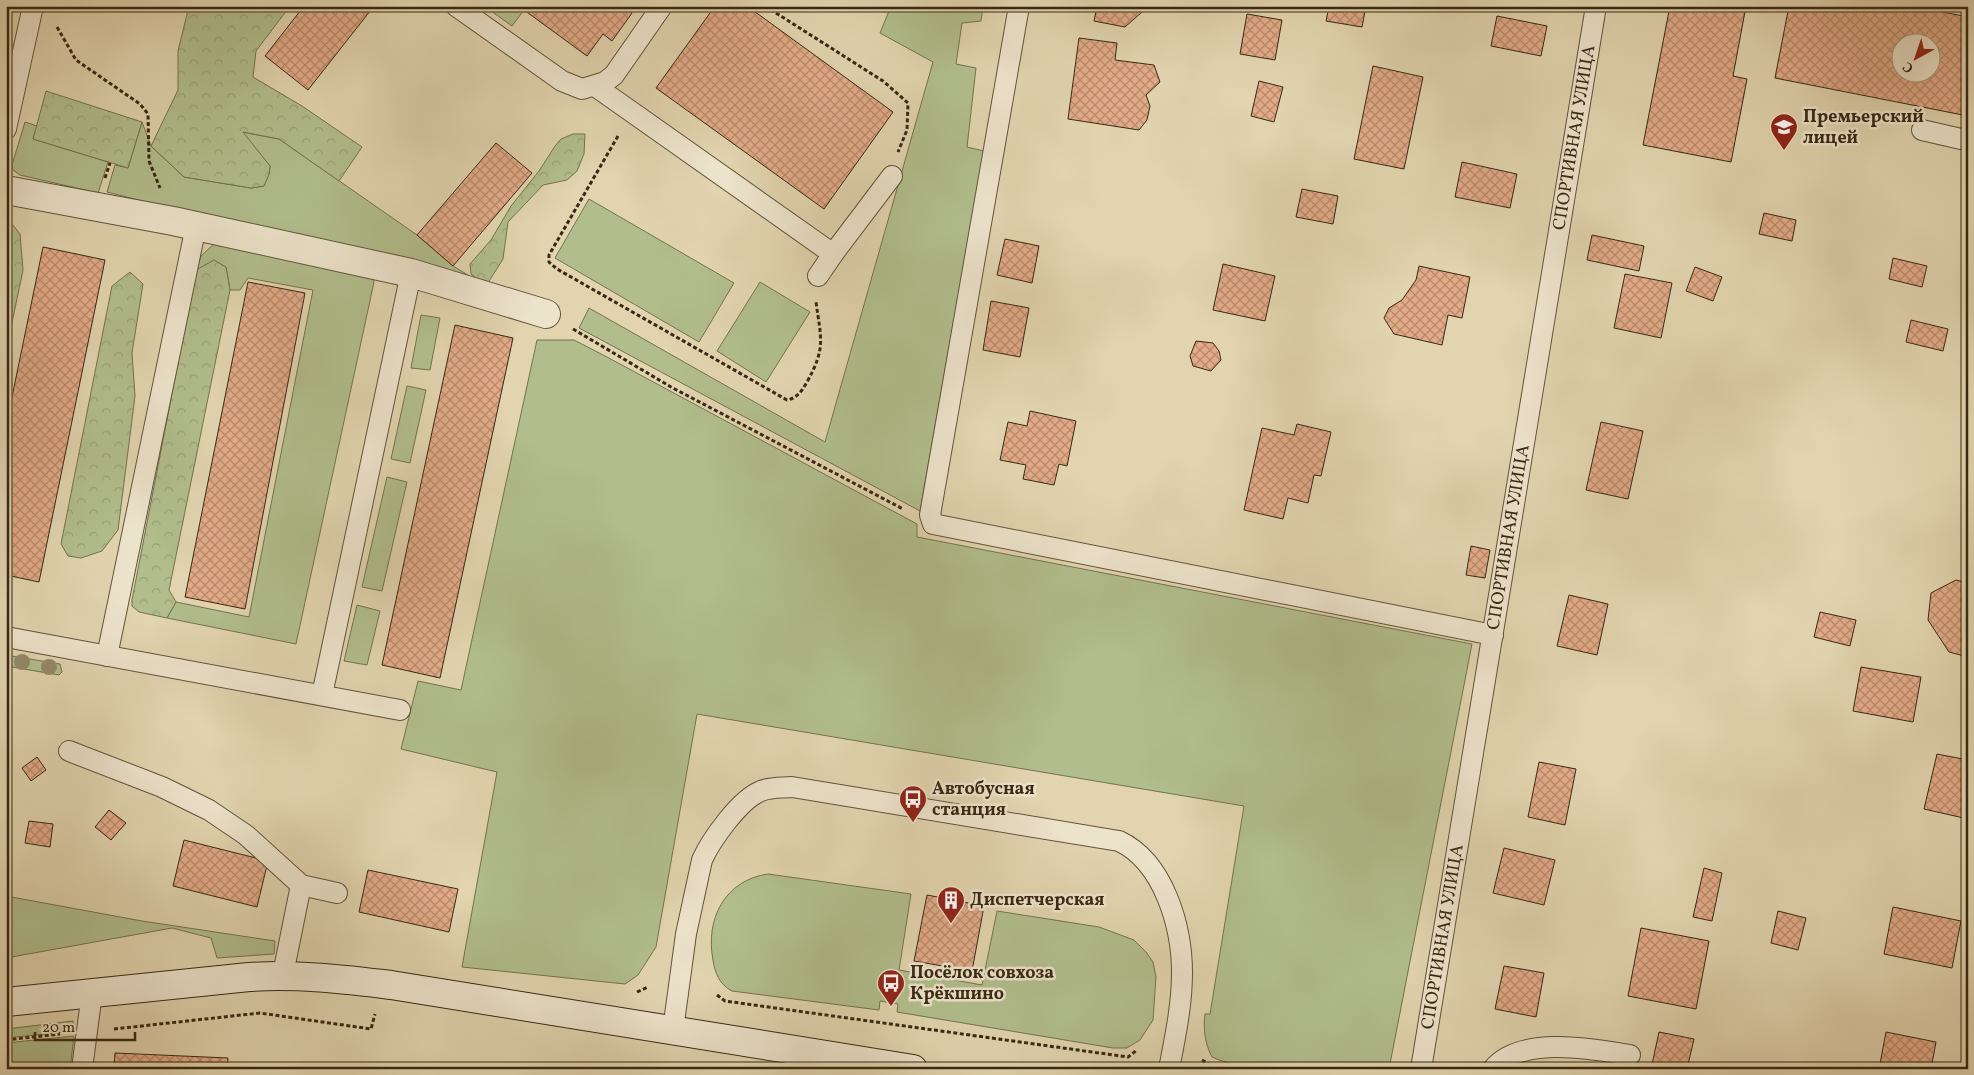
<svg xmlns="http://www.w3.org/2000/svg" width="1974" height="1075" font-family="Vollkorn,serif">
<defs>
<pattern id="forest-crowns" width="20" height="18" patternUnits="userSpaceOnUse" patternTransform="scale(1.25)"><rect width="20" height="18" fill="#b1bd8c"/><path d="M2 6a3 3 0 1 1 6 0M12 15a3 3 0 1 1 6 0" fill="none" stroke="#99a278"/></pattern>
<pattern id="building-cross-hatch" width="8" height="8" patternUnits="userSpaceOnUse" patternTransform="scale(1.25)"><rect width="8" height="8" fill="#e2aa87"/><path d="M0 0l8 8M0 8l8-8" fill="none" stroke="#b88a6d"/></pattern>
</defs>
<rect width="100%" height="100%" fill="#e1d4af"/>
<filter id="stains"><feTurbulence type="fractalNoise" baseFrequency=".004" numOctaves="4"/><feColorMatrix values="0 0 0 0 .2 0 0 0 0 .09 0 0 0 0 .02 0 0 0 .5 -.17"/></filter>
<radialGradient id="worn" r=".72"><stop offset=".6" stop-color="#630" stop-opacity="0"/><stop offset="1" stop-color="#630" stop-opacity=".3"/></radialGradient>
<g fill="#b1bd8c" stroke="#747250">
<path d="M484 6H527L512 26Z"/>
<path d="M891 6H983L981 21 962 23 956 64 976 68 967 147 984 151 920 511 579 328 589 308 825 442 933 62 880 33Z"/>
<path d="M25 122 37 126 33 139 108 162 98 193 20 175 13 170 12 165Z"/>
<path d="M142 122 151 146 184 177 251 188 264 186 269 174 270 166 242 132 279 139 417 235 453 266 486 286 465 283 107 192 115 165 128 168Z"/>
<path d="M589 199 734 283 699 342 555 258Z"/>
<path d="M214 244 372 278 374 282 296 644 167 618 176 602 249 617 313 290 248 278 240 290H230L226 267 196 270 201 256Z"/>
<path d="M760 282 810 312 766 382 717 351Z"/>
<path d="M421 315 440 318 430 370 411 368Z"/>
<path d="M537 340H574L607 357 917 524V537L1472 644 1389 1069C1346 1069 1247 1075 1212 1057 1205 1044 1203 1029 1205 1014H1210L1244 806 697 714 656 947 638 975 625 984 462 967 497 772 401 749 418 681 461 690Z"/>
<path d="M407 386 426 390 410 463 391 459Z"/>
<path d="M387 477 407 482 382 591 362 587Z"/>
<path d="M357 605 380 611 367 665 344 661Z"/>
<path d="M6 655 60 664 62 672 59 675 6 666Z"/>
<path d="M768 874 911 894 899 970 982 985 997 911 1099 927 1134 940 1146 952 1153 962 1156 977 1153 1020 1140 1040 1127 1048H1113L897 1012 898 1004 880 1001 879 1010 732 991C719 984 715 973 713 960 705 919 725 880 768 874Z"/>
<path d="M6 896 142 921 275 941 274 954 217 958 211 938 172 928 6 958Z"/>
<path d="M73 1021 75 1031 6 1038V1029Z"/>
<path d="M74 1036 70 1069 6 1068V1043Z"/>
</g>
<g fill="url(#forest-crowns)" stroke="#747250">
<path d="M189 6H290L256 51 253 77 302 106 362 147 339 181 279 139 243 132 270 166 269 174 264 186 251 188 184 177 151 146 178 90V51Z"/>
<path d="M46 91 142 122 128 168 33 139Z"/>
<path d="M573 134H585L584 154 577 171 567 180 543 185 508 222 503 259 486 286 471 274 470 264 491 240 511 206 539 171 555 146 561 139Z"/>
<path d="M8 219 20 234 23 270 6 351V221Z"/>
<path d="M214 260 226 267 230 290 169 590 176 602 167 618 139 612 132 606V600L196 270Z"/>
<path d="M130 272 143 284 132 353 135 396 118 530 102 551 81 558 68 556 61 544 112 286Z"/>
</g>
<g fill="url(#building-cross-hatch)" stroke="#382813" fill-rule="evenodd">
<path d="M304 6H374L308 90 265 56Z"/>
<path d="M527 6H622L632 13 612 41 603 34 587 56 524 10Z"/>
<path d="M715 6H747L893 112 824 209 656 88Z"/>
<path d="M1097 6H1141L1142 12 1125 27 1094 21Z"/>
<path d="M1329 6H1366L1362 27 1326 21Z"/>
<path d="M1670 6H1746L1733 76 1747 79 1731 162 1643 145Z"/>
<path d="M1789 6H1912L1968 17V116L1775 78ZM1902 42H1932V72H1902Z"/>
<path d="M1247 14 1282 20 1275 60 1240 54Z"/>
<path d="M1497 16 1547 26 1541 56 1491 46Z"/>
<path d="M1079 38 1117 43 1115 60 1154 65 1160 82 1146 95 1150 106 1147 120 1139 130 1068 119Z"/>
<path d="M1373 66 1423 77 1404 169 1354 159Z"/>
<path d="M1259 81 1283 87 1274 122 1251 116Z"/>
<path d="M496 143 532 173 453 266 417 235Z"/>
<path d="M1462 162 1517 174 1510 208 1455 197Z"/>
<path d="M1302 189 1338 196 1333 224 1296 217Z"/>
<path d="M1764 213 1796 220 1792 241 1759 234Z"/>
<path d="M1592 235 1644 246 1639 271 1587 260Z"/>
<path d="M1005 239 1039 246 1032 283 997 275Z"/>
<path d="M43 247 105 260 39 582 6 575V426Z"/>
<path d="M1893 258 1927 266 1922 287 1889 279Z"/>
<path d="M1223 264 1275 276 1265 321 1213 310Z"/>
<path d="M1419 266 1470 277 1462 318 1448 315 1442 345 1394 334 1384 318 1389 308 1402 300 1416 280Z"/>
<path d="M1695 267 1722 277 1713 301 1686 291Z"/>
<path d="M1625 274 1672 283 1661 338 1614 328Z"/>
<path d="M248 282 305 293 245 609 185 597Z"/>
<path d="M991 301 1029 308 1020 357 983 350Z"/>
<path d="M1911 320 1948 329 1943 351 1906 342Z"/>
<path d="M455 325 513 338 440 678 382 665Z"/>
<path d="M1196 341 1213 343 1219 351 1221 360 1211 371 1193 366 1190 356Z"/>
<path d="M1030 411 1076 421 1067 466 1059 464 1054 485 1023 479 1026 465 1000 460 1008 422 1027 426Z"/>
<path d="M1601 422 1643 431 1628 499 1586 490Z"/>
<path d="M1297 424 1331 432 1321 476 1314 475 1308 503 1288 498 1283 519 1244 510 1262 428 1294 435Z"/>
<path d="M1471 546 1490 550 1485 578 1466 575Z"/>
<path d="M1956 580 1968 583V657L1949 652 1928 620 1931 593Z"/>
<path d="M1569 595 1608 604 1597 655 1557 646Z"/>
<path d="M1820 612 1856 620 1850 646 1814 637Z"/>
<path d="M1861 667 1921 677 1913 722 1853 711Z"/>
<path d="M1937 754 1968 760V819L1924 809Z"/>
<path d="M37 757 46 770 31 781 22 768Z"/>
<path d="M1539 762 1576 769 1565 825 1528 817Z"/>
<path d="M109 810 126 823 111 840 95 827Z"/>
<path d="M29 821 53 824 50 847 25 843Z"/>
<path d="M184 840 268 861 257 907 173 886Z"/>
<path d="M1504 848 1555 860 1544 905 1493 893Z"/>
<path d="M1704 868 1722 873 1712 921 1693 917Z"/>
<path d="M368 870 458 889 449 932 359 912Z"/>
<path d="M927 895 984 906 972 971 914 961Z"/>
<path d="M1893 907 1961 921 1952 968 1884 954Z"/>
<path d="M1778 911 1806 918 1798 950 1771 943Z"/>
<path d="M1641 928 1709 941 1696 1009 1628 996Z"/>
<path d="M1504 966 1544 973 1536 1017 1495 1009Z"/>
<path d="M1659 1032 1694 1039 1687 1069H1651Z"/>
<path d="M1886 1032 1936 1042 1931 1069H1879Z"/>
<path d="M115 1053 228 1058 227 1069H114Z"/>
</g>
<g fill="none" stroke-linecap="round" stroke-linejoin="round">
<g stroke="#62533a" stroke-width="22">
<g id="lane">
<path d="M456 6 562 81 582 89 605 82 614 75 662 6"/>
<path d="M1019 6 930 515 933 524 1493 635"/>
<path d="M595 86 833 254 892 176"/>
<path d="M6 129 33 6"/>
<path d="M1922 130 1961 139 1968 137"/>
<path d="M818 276 833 254"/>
<path d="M6 637 400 710"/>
<path d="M107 656 196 226"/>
<path d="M322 695 411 273"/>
<path d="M69 751 162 787 209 810 246 835 301 885 337 893"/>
<path d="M283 974 301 885"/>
<path d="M673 1030 686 934 702 860C711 840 740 799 761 791 770 787 782 788 792 787L1119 841C1164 862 1182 927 1182 973 1182 1005 1175 1038 1169 1069"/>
<path d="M82 1069 92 993"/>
<path id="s1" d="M1421 1069 1596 6"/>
<path d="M1493 1069C1521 1035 1593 1049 1630 1055"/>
</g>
</g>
<g stroke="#62533a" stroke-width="30">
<path id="street" d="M6 190 173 221 411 273 546 314"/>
</g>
<g stroke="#382813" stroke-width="30">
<path id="secondary" d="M6 1002 249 977C297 974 343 979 391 985L913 1069"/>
</g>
<g stroke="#382813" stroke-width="3" stroke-dasharray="4 2.5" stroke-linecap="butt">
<path d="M765 6 883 81 908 103 907 130 898 152"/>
<path d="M57 27 76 60 140 104 148 114 149 161 160 188"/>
<path d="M618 136 549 255V262L557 269 787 400C797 398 802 391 807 382 826 348 821 339 816 302"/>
<path d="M105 178 110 163"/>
<path d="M573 329 671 387 903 509"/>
<path d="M637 992 648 987"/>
<path d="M717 995 725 1001 1128 1057 1137 1050"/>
<path d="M114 1029 260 1013 371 1029 375 1014"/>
<path d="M6 1040 60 1034"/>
<path d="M1202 1060 1210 1065 1235 1069"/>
</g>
<use href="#lane" stroke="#ece3cb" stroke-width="20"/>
<use href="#street" stroke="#ece3cb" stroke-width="28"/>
<use href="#secondary" stroke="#ece3cb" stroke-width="28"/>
</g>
<g fill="#958a6a">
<circle cx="22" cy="662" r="8"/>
<circle cx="49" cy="667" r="8"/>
</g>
<defs>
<g id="school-pin" transform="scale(1.4375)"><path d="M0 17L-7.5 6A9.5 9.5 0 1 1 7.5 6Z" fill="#8f2418" stroke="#ece3cb"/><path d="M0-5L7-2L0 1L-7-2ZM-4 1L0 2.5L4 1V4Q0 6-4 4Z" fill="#fff"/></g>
<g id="bus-pin" transform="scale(1.4375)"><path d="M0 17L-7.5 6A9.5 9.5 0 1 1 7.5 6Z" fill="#8f2418" stroke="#ece3cb"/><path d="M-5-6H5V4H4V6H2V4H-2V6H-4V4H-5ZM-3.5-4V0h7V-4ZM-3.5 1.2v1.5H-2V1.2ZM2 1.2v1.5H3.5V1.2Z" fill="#fff"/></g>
<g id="building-pin" transform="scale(1.4375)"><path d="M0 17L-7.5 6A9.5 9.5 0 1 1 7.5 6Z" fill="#8f2418" stroke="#ece3cb"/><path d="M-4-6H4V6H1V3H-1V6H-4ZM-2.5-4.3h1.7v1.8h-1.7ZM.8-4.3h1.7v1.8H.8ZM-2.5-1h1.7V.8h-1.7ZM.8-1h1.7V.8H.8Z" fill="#fff"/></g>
</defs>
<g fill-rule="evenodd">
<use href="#school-pin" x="1784" y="127"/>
<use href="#bus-pin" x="913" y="799"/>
<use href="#building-pin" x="951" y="900"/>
<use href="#bus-pin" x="891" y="983"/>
</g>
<g text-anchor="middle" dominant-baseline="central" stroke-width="5" stroke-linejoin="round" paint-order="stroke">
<g font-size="18" font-weight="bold" fill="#382813" stroke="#ece3cb" text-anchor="start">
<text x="1803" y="117">Премьерский<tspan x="1803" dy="21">лицей</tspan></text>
<text x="932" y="789">Автобусная<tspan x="932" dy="21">станция</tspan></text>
<text x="970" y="900">Диспетчерская</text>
<text x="910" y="973">Посёлок совхоза<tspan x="910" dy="21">Крёкшино</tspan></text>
</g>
<g font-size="18" fill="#382813" stroke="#ece3cb">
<text stroke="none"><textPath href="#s1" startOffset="944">СПОРТИВНАЯ УЛИЦА</textPath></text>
<text stroke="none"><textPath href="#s1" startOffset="539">СПОРТИВНАЯ УЛИЦА</textPath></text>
<text stroke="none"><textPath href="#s1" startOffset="134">СПОРТИВНАЯ УЛИЦА</textPath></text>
</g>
</g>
<rect width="1974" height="1075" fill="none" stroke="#e1d4af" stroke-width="25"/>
<rect x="8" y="8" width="1959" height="1060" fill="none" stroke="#382813" stroke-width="2.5"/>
<rect x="12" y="12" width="1949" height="1050" fill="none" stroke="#382813"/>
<g transform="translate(1916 58) rotate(220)"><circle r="24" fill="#ece3cb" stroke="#a49881"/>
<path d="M0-4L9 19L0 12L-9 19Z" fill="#8f2418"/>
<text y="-8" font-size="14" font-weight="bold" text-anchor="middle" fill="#382813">С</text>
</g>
<path d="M35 1032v8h100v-8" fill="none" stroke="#382813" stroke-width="2.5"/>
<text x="42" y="1032" font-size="15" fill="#382813" stroke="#ece3cb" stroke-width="4" paint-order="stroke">20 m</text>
<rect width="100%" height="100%" filter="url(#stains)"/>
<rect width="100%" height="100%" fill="url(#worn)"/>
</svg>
